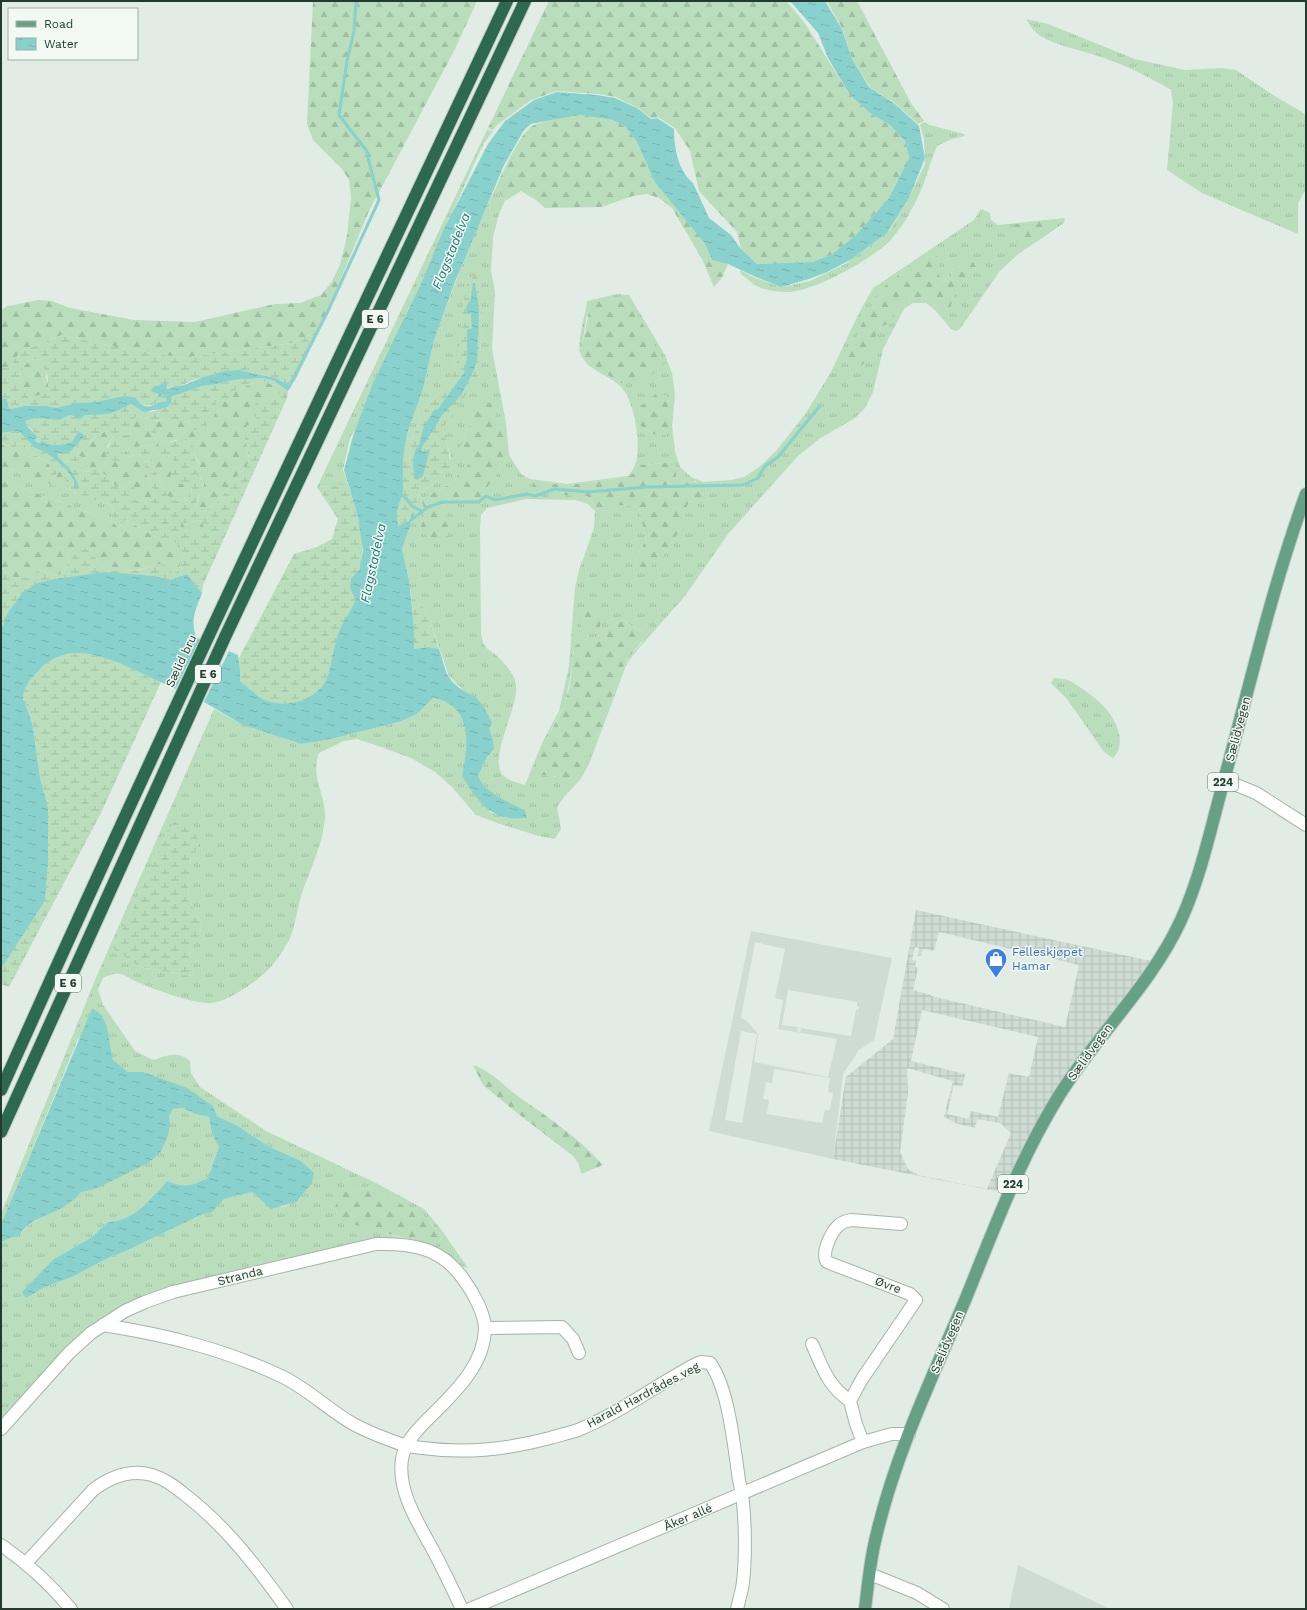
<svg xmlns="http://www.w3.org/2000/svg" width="1307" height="1610" font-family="'Work Sans',sans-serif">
<defs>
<pattern id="industrial-grid" width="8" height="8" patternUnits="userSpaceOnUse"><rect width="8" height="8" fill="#cfdcd3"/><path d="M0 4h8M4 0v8" fill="none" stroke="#b1beb5"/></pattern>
<pattern id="grass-tufts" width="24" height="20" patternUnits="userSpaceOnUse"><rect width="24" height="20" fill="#baddbc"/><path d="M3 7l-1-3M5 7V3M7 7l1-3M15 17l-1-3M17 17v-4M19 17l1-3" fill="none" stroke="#a0bfa2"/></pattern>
<pattern id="forest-firs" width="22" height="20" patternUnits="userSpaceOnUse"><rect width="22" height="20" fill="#baddbc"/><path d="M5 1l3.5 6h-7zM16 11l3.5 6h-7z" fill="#a0bfa2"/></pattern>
<pattern id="wetland-marsh" width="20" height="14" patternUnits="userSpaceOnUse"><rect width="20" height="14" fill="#baddbc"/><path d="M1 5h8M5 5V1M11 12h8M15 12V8" fill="none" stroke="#a0bfa2"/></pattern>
<pattern id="water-ripples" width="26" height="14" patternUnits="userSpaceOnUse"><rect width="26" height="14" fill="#89d1cc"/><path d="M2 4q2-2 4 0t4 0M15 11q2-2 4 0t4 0" fill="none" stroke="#76b4b0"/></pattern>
</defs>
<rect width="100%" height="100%" fill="#e1ece5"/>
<g fill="#cfdcd3" fill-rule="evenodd">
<path d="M751 931 892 958 874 1040 859 1050 843 1074 833 1159 709 1131ZM755 942 785 949 775 998 783 1000 778 1029 837 1039 828 1077 754 1062 758 1034 747 1021 741 1018ZM788 990 857 1002V1006L859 1007V1010L856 1009 851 1036 801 1028 800 1032 797 1031 798 1027 782 1025ZM741 1031 757 1034 742 1123 725 1120ZM774 1069 830 1078 828 1092 833 1093 830 1110H825L822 1123 767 1114 769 1100 763 1099 766 1082 772 1083Z"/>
<path d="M1018 1565 1110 1609H1009Z"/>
</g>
<path fill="url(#industrial-grid)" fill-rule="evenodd" d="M916 910 1151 961 1050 1098 1021 1158 1006 1183 995 1191 833 1159 846 1077 893 1039ZM939 932 1079 965 1065 1027 931 996V995L913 990 918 968 915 967 916 961 912 960 915 947 919 948 918 956H921L923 949 934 951ZM922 1010 1038 1037 1029 1077 1009 1073 998 1117 971 1111 969 1119 947 1114 954 1085 962 1087 965 1074 911 1061ZM907 1068 953 1081 944 1117 958 1124 975 1128 977 1119 1000 1123 1011 1133 987 1189 918 1175 908 1169 900 1152 908 1093Z"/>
<g fill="url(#grass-tufts)" fill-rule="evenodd">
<path d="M1026 19 1048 24 1135 59 1185 70 1222 68 1236 70 1273 95 1302 112 1306 115V189L1298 203V234L1202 193 1167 170 1173 103 1171 90C1146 75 1125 65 1098 56 1080 50 1059 46 1042 37 1035 33 1030 26 1026 19Z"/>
<path d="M924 122 930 125 964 134 965 136 952 139 937 146C932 158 928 171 924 183 919 196 912 209 905 221 900 228 895 235 890 241 870 260 815 291 788 292 778 292 763 290 755 285 750 282 745 277 741 274L740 270 755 278 781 287 810 281 845 264 870 246 890 230 909 198 925 164 924 139 920 125Z"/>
<path d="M487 130 493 131 484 143 474 164 428 269 406 314 395 345 363 417 350 438 343 470 348 485 317 487Z"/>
<path d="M496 187 505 201 499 214 493 237 491 271 495 291 492 349 506 423 496 419 473 423 466 431 465 442 460 447 471 463 449 485 421 499 425 513 420 530 450 499 481 497 509 455 521 474 530 479 567 484 628 476C633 470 636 465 637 457 640 439 634 400 621 387 609 374 586 371 580 352 577 344 586 311 587 301L617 294 629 295 665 355 672 373 675 395 672 425 675 451 680 467 691 477 703 482 731 480 744 477 758 468 777 450 806 413 831 372 859 313 873 288 974 220 981 209 990 213 991 220 998 225 1065 218 1064 223 1017 255 999 272 960 329 956 331 951 329 935 310 926 303H913L904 309 883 349 873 392 865 408 855 418 819 439 798 456 728 534 685 596 639 648 627 663 589 764 580 780 564 797 557 807 561 829 555 839 539 836 500 824 476 815 452 787 435 772 411 758 378 746 357 739 344 741 319 753C310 779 326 794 325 818 323 843 311 868 303 890 297 906 296 926 289 940 285 947 280 956 274 963 264 977 227 1004 209 1003 187 1002 157 990 137 982 131 979 126 975 120 974 114 973 108 975 103 978L98 989 103 1005 135 1051 153 1060C167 1056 177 1050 190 1061L191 1073 200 1087 266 1131 378 1184 424 1209 440 1228 468 1268 456 1264 414 1241 384 1238 314 1253 119 1309 6 1420 1 1414V1242C6 1240 13 1238 18 1235 23 1232 28 1225 35 1221 51 1212 68 1206 81 1192L170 1124 169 1116 173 1109 183 1108 195 1114 209 1117 212 1134 219 1147 208 1178C190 1186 187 1188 167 1181 151 1199 134 1221 108 1222L92 1237 54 1259 26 1298 45 1287 72 1277 112 1256 124 1252 203 1214 211 1213 223 1199 252 1192C270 1211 288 1213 304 1191L301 1161 266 1145 238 1126 217 1116 213 1106 143 1072H128L112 1060 107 1027 78 1039 1 1224V1214L95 980 214 709 243 725 301 744 327 740 399 722 417 714 433 698C473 705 468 745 462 776L491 813 521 819 527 818 525 810C509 803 485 793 478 776L487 757 494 749 491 734 472 696 467 694 449 676 426 610 411 596 409 580 402 549 415 512 419 493 433 485 451 458 443 428 480 370V353L482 310 480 300 462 312 460 353 448 384 427 405 411 441 409 461 403 458 407 434 423 389 434 340 471 241ZM927 253 941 279 946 283 950 280 953 267H976L955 292 943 313 925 297 910 300 895 311 893 321 879 328H861L864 319 904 272ZM587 315 623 384C607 375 591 367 581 351ZM665 395 670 401 653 434 636 423ZM673 462 676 470V477L687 483 696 481 700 499 689 502 682 517V527L662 557 654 562 635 560 646 540 639 507 620 505 608 510 599 511 587 496 536 482 567 485 624 478 631 475 640 465ZM526 499 576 500 588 504 595 511 594 528 579 570 575 588 569 666 559 711 543 741 525 785C519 783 510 781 505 777 485 762 519 708 516 686 515 674 505 664 497 656 493 652 488 650 485 646 483 643 482 638 481 634L480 528 481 515 487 508ZM622 620 644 633 642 643 630 656 622 669 600 731 597 736 588 743 573 779 542 775 537 762 544 743 565 704 572 667 574 647 583 640 595 638ZM167 831 197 849 191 858 188 881 189 899 202 926 198 937 189 950 193 969 192 976 140 967 115 944 133 908ZM370 1186 430 1222 442 1237 441 1240 431 1246 417 1240 404 1239 356 1224 339 1222 335 1207 341 1191 349 1193Z"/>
<path d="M1 466 113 506 111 521 1 480Z"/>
<path d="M1054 678C1059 678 1065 679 1070 681 1081 687 1099 700 1107 710 1117 722 1127 745 1113 758L1104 752 1067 699 1051 683Z"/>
</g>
<g fill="url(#forest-firs)">
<path d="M313 1H477L455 49 369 211 319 331 292 343 182 358 116 347 62 335 20 352 9 368H1V310L8 306 38 300 52 301 70 308 134 320 195 322 275 304 300 303 321 295 331 283 340 265 347 236 351 198 349 180 342 169 313 140 307 124Z"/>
<path d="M549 1 787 2 804 22 850 95 870 113 890 125 905 141 909 158 889 198 856 235 831 255 812 262 757 264 741 249 737 232 699 191 690 151 675 128 658 117 651 118 638 108 616 97 598 94 557 91 531 100 497 125 493 130 488 128Z"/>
<path d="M827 1H857L911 103 924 121 918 124 896 104 870 87 852 59 843 30Z"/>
<path d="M580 115 613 120 626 127 637 142 654 181 705 244 712 260 728 264 722 278 714 287 702 259 672 208 659 198 647 194 633 196 601 207 545 208 536 200 521 191 505 201 496 187C502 174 520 133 532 126 546 119 565 118 580 115Z"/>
<path d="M1051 220 1055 228 1034 243 1014 242 1013 234 1015 224Z"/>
<path d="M933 252 941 260C937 270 937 277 946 283L950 280 953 267 972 260 976 267C965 281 953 292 950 309L943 313 925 297 910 300 895 311 893 321 879 328 865 363 858 367 850 366 847 358 864 319 880 290 922 256 927 253Z"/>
<path d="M618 297 629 300 665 363 647 379 623 384C607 375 591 367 581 351L591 303Z"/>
<path d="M31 359 40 360 46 368V377L49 386 47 393 29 398C25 392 23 385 18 380L24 366Z"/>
<path d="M261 381 275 385 282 392 251 414 257 418 244 433 249 459 247 467 240 473 219 501 206 510 195 507 204 484 199 473 201 469 193 451 176 440 166 443C158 438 156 431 153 422 157 419 181 420 188 420L192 428C205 422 217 414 215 398L231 396 235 390Z"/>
<path d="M656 394 665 395 670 401 674 403 672 427 665 435 653 434 636 423 634 411Z"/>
<path d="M473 401 497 404 496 419 506 423 509 455 481 497 450 499 442 506 452 526 444 540 433 542 420 530 425 513 421 499 449 485 470 463 460 447 465 442 466 431 472 423 466 417Z"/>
<path d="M136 417 149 419 151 433 159 444 157 447 143 445 136 447 129 446 127 454H123L121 449V436L130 435 132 421Z"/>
<path d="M108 431 113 437 107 447 119 463 128 457 139 454 144 459 146 473 151 484 155 498 147 503 134 499 128 485 118 488 97 467 88 472 80 470V466L91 460 79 456 77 452 80 445 91 442 98 434Z"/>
<path d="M1 441 5 447 13 448 18 443 24 444 31 454 45 460 50 465 48 471 54 477 59 470 70 488 78 494 1 466Z"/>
<path d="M162 455 174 458V468L171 476 176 484H185L192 488 190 497 176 501 168 496 161 484 152 465 153 457Z"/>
<path d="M674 462 676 470V477L687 483C696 481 701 481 708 489L707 494 700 499 689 502 682 517V527L662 557 654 562 647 573H640L634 568 635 560 646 540 639 507 620 505 608 510 599 511 587 496 543 494 530 490 535 482 567 485 624 478 631 475 640 465Z"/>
<path d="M1 480 111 521 118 527 126 520 160 539 168 538 180 546 183 556 178 571 171 574 160 564C139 571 127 572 105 570L89 550 71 558 64 572 56 576 39 570 35 577 14 578 1 567Z"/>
<path d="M200 520 205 528 198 533 181 529V524Z"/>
<path d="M595 610 600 616V629L588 631 583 630C577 618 583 612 595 610Z"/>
<path d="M622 620 647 635 630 656 622 669 600 731 597 736 588 743 585 753 586 764 581 773 573 779 542 775C539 771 536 767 537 761 542 741 557 724 564 705 571 689 572 665 574 647L583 640 595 638Z"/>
<path d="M473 1065C491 1071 504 1086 519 1097 549 1118 578 1137 603 1165L581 1174 579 1164 573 1156 512 1109 483 1085Z"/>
<path d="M370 1186 414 1212 420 1211 442 1237 436 1246C429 1246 423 1241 415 1240 389 1235 365 1226 339 1222L335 1207 341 1190 349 1193Z"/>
</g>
<g fill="url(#wetland-marsh)" fill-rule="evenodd">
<path d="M477 273 482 310 480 353V370L477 379 443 428C453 467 457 472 419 493L415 512 412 513 410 520 398 526 397 511 403 493V458L409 461 411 441 427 405 448 384 460 353 462 312 467 284Z"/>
<path d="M319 331 295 381 289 385C259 370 235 368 203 377 191 380 181 387 168 389L166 388 168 382 153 387 159 394 158 398 162 395 167 396 166 403C157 400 150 410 139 403L97 402 76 403 56 408 47 406H24L11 409 9 408 7 399H1V368H9L20 352 62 335 116 347 182 358 292 343ZM31 359 40 360C47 369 50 383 47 393L29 398C25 392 23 385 18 380L24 366Z"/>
<path d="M263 378 274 381 288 391 287 398 203 585 202 593 187 574 169 580 155 576 136 575 78 576 54 579 3 624 1 629V567L14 578 35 577 39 570 56 576 64 572 71 558 81 547 89 550 105 570 120 571 140 570 160 564 166 566 171 574 178 571 183 556 180 546 168 538 160 539 126 520 118 527 111 521 113 506 78 494 70 488 59 470 54 478 48 471 50 465 45 460 31 454 24 444 18 443 10 453 1 441V433L15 431 20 432 35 448 47 453 66 469 74 481 78 486 64 462 56 456 57 453H69L84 437 78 432 72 442C60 445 54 447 42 441L38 443 34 440 38 437 24 421 36 418 59 420 70 415H101L123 408 131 404C135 406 138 409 142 411 148 414 166 409 170 404L171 397 202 386 218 384 233 380ZM261 381 275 385 281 392 256 403 250 410 251 414 257 418 252 423 247 425 244 433 249 459 247 466 240 473 219 501 206 510 195 507 199 495 206 491 199 473 201 469 195 458 192 442 186 439 166 443C158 438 156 431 153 422L156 420 166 421 188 420 192 429 197 430 205 428 208 420 215 416 216 398 224 400 231 396 235 390ZM136 417 148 419 151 433 159 444 156 447 143 445 136 447 129 446 127 454H123L121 449V436L130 435 132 421ZM108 431 113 437 105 454 114 461 119 463 128 457 139 454 144 459 146 473 151 484 155 498 147 503 134 499V487L128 485 118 488 97 467 88 472 80 470V466L91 460 79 456 77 452 80 445 88 444 98 434ZM162 455 173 458 174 468 170 476 176 484H185L192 488 190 497 176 501 168 496 161 484 152 465 153 457ZM200 520 205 528 198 533 181 529V524Z"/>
<path d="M348 485C356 509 368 543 359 569 358 572 354 575 351 578 353 584 355 590 356 596 357 609 342 620 339 632 335 645 330 675 323 685 311 703 286 707 267 701 259 698 247 686 240 681L239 658 294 554 317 547 332 539 338 519 317 487Z"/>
<path d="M411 596 426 610 439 649 429 647 414 649V628Z"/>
<path d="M70 653 90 654 117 662 161 682 101 813 9 987 1 984V969L45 901 48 865V807L40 778 32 722 23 699 24 691 30 680 44 665 55 658Z"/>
<path d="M182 821 192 829 199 840 197 849 191 858 188 881 189 899 202 926 198 937 189 950 193 969 192 976 140 967 114 949 115 944 133 908 167 831 175 822Z"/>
</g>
<g fill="url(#water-ripples)">
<path d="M785 1H825L842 29 852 59 869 87 895 104 919 126 925 158 909 198 887 233 852 259 827 272 809 279 781 287 756 277 728 264 712 260 705 244 654 181 637 142 626 127 613 120 580 115 540 122 531 124 524 130 504 165 455 282 434 340 423 389 407 434 403 458V493L397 511 398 526 410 520 412 513 415 512 402 549 409 580 414 628V649L429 647 439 649C442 657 444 668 448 676 453 684 464 692 472 695 481 700 488 714 492 723L489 728 493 740 494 749 487 757 478 776C485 793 510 803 525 810L527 818C491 822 479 803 462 776 468 745 473 705 433 698L417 714 399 722 327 740 301 744 243 725 204 702 117 662 90 654 70 653 55 658 44 665 30 680 24 691 23 699 32 722 40 778 48 807V865L45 901 1 969 2 828 1 822V629L9 611 23 592 38 583 54 579 104 572 155 576 169 580 187 574 202 593C196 609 190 620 196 637L238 655 240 670V681C247 686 259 698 267 701 286 707 311 702 323 685 332 672 333 644 340 629 344 618 354 609 356 597L353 595 350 587 351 578 359 570 363 551 358 517 344 470 353 436 373 383 424 277 443 231 488 144 505 121 534 100 557 92 597 95 615 98 637 108 651 119 657 118 674 129C674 147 678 171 693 183L709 218 731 235 741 249 757 264 812 262 831 255 856 235 889 198 909 158 905 141 890 125 870 113 850 95 828 58 818 33 792 3Z"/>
<path d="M473 283 475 284 479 309 477 361 474 370 461 395 442 415 437 424 422 447 421 451 425 452 430 448 423 476 417 480 414 478 413 459 416 448 419 446 424 426 434 410 438 409 464 373 467 357V330L472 328 471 314 467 313 466 307 471 299Z"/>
<path d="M239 370 275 378 289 385 290 388 288 391 274 381 263 378 233 380 218 384 202 386 171 397C174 407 162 409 154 410 151 410 148 412 145 412 140 411 136 406 131 404 110 415 107 415 84 415L82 418 79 419 75 416 70 415 59 420 36 418 25 421 28 427 38 437 34 440 38 443 42 441C54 447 60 445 72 442L78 432 83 434 84 437 69 453H58L57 456C66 464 77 476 79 489L74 487V481L66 469 47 453 35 448 20 432 15 431 1 433V399H7L9 408 11 409 24 406H47L56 408 76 403 97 402 119 397H135C148 417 155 399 166 402L167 396 162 395 157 399 159 394 152 392 153 387 168 382 166 388 168 389 187 384 203 377 225 371Z"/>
<path d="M92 1009C111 1014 108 1045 113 1060L128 1072H143L187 1088 213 1106 217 1116 238 1126 266 1145 301 1161 314 1173 312 1183 296 1202 271 1209 252 1192 224 1199 211 1213 203 1214 124 1252 112 1256 72 1277 45 1287 26 1298 22 1292 54 1259 92 1237 108 1222C134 1221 151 1199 167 1181 187 1188 190 1186 208 1178L219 1147 212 1134 209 1117 195 1114 183 1108 173 1109 169 1116 170 1124 168 1136 160 1153 148 1163 95 1189 81 1192 76 1198 62 1208 34 1221 24 1229 19 1235 1 1242V1224Z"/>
</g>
<path fill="#e1ece5" d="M201 637 230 649 203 704 175 690Z"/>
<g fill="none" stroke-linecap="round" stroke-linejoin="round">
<g stroke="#89d1cc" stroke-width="3">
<path d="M286 386 289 387 328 311 379 200 366 150 339 115 347 61 354 31 356 1"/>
<path d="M399 494 404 496 412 506 422 511"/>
<path d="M411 520 428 507 442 502H479L486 496 495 500 527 494 535 496 555 489 588 492 646 487 743 485 758 478 765 466 778 457 819 407"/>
</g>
<g stroke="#a4b4ab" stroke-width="14">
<g id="minor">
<path d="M1224 780 1256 793 1306 825"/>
<path d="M103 1325C167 1335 223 1349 281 1376 309 1389 330 1412 357 1426 371 1433 389 1440 404 1445 410 1447 417 1447 423 1448 466 1454 509 1449 550 1438 560 1435 569 1433 578 1430 620 1413 656 1385 696 1364L701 1362 710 1363C729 1389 734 1447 739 1480 746 1506 746 1555 743 1582 742 1591 739 1600 737 1609"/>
<path d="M485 1328 562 1327 573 1339 579 1353"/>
<path d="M812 1344C823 1368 827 1385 850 1401"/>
<path d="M1 1429 69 1353 91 1333 125 1311 145 1302 173 1292 376 1244C413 1243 442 1248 464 1280 473 1292 485 1314 485 1329 484 1365 455 1392 432 1415 419 1428 405 1441 402 1459 397 1492 419 1524 434 1552 444 1571 453 1590 462 1609"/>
<path d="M863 1442 856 1424 850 1401 862 1379 916 1300 910 1294 827 1262C821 1253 831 1232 839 1225 842 1222 846 1221 851 1220L901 1224"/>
<path d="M1 1545C27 1563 50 1584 71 1609"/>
<path d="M26 1563 93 1490C110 1477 131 1469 152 1475 165 1479 174 1486 184 1494 225 1525 257 1567 287 1609"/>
<path d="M870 1574 917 1593 943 1609"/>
<path d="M470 1609 863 1442 892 1434H909"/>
</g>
</g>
<g stroke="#c1c8c5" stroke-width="14">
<path id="major" d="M865 1609C868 1585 870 1560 876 1537 895 1454 933 1376 966 1298 994 1229 1020 1158 1060 1094 1097 1035 1152 984 1181 920 1201 876 1211 827 1224 780 1250 685 1272 587 1306 494"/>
</g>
<g stroke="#c1c8c5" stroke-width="14">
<g id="highway">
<path d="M1 1090C164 725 337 363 507 1"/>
<path d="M1 1132 225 637 525 1"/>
</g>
</g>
<use href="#minor" stroke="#fff" stroke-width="12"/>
<use href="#major" stroke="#66a185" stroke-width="12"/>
<use href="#highway" stroke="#2d694f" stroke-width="12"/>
</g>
<defs>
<g id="shop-pin" transform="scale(1.15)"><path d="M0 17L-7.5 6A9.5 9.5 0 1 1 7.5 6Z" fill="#3f7fe0" stroke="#f2f8f3"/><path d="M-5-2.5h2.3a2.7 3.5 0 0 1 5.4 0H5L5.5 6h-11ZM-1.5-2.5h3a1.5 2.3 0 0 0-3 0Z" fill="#fff"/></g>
</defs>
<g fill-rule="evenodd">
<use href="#shop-pin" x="996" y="959"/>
</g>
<g text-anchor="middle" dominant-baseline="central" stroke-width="3" stroke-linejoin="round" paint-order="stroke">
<g fill="#f2f8f3" stroke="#60746a" stroke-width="1">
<rect x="362" y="310" width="26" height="18" rx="3"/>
<rect x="195" y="665" width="26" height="18" rx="3"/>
<rect x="1208" y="773" width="30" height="18" rx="3"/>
<rect x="55" y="974" width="26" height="18" rx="3"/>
<rect x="998" y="1175" width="30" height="18" rx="3"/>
</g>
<g font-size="11" font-weight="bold" fill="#213c2f">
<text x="375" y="319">E 6</text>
<text x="208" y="674">E 6</text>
<text x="1223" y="782">224</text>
<text x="68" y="983">E 6</text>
<text x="1013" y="1184">224</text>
</g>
<g font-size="12" fill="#213c2f" stroke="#f2f8f3">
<text transform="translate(181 661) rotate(-65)">Sælid bru</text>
<text transform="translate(1238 729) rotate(-75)">Sælidvegen</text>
<text transform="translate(1090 1052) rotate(-54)">Sælidvegen</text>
<text transform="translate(240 1276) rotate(-14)">Stranda</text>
<text transform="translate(888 1285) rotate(21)">Øvre</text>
<text transform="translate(947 1342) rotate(-67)">Sælidvegen</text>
<text transform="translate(643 1395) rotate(-28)">Harald Hardrådes veg</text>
<text transform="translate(688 1517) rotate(-23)">Åker allé</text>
</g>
<g font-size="12" fill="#366cbe" stroke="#f2f8f3" text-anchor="start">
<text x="1012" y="952">Felleskjøpet<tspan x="1012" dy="14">Hamar</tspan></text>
</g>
<g font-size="13" font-style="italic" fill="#1c7873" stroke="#f2f8f3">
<text transform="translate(451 251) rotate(-68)">Flagstadelva</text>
<text transform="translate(373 563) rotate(-78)">Flagstadelva</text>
</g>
</g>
<rect width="1307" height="1610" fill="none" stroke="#213c2f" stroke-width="4"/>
<rect x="8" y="8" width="130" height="52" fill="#f2f8f3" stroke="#9eada5"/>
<rect x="16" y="21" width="20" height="6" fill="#66a185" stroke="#9eada5"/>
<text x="44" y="28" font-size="12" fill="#213c2f">Road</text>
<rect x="16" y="38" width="20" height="12" fill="url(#water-ripples)" stroke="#9eada5"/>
<text x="44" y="48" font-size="12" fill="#213c2f">Water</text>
</svg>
